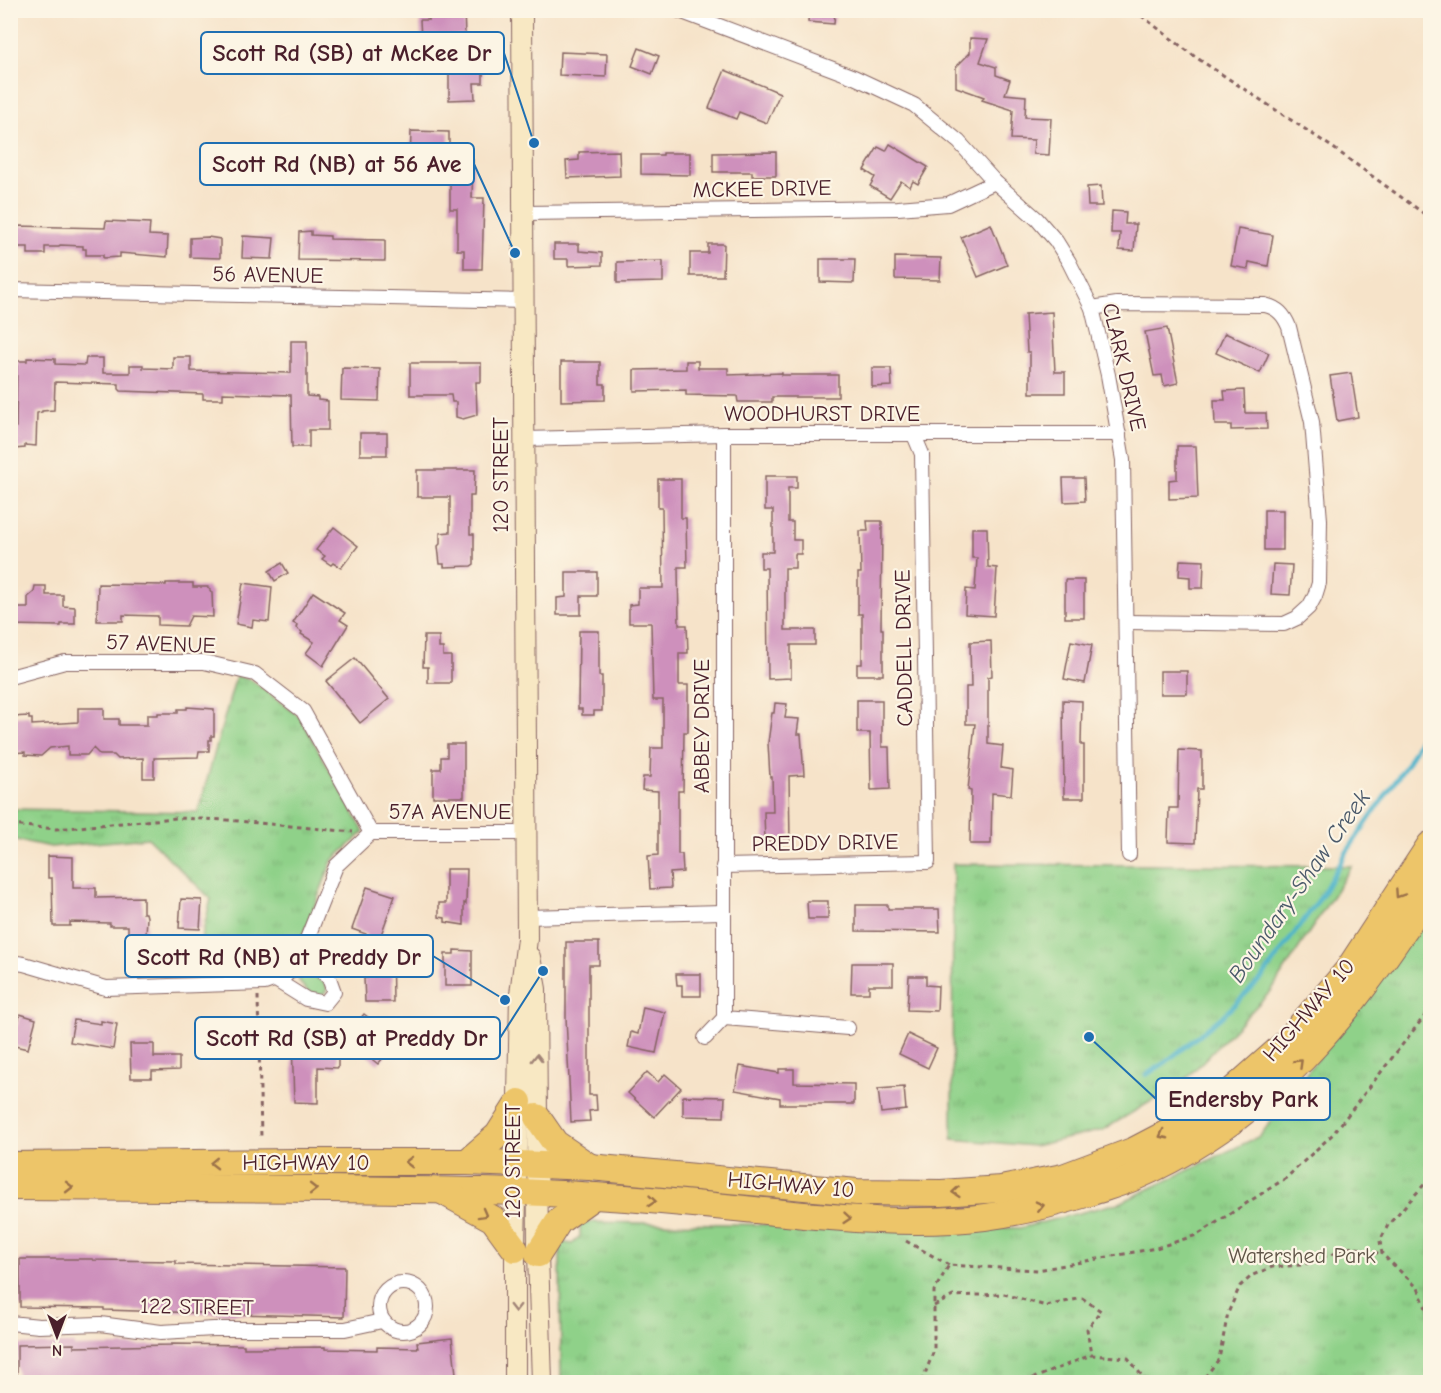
<svg xmlns="http://www.w3.org/2000/svg" width="1441" height="1393" font-family="'Comic Neue',sans-serif">
<defs>
<pattern id="park-tufts" width="24" height="20" patternUnits="userSpaceOnUse" patternTransform="scale(1.5)"><rect width="24" height="20" fill="#8fd189"/><path d="M3 7l-1-3M5 7V3M7 7l1-3M15 17l-1-3M17 17v-4M19 17l1-3" fill="none" stroke="#7db376"/></pattern>
</defs>
<rect width="100%" height="100%" fill="#fcf5e5"/>
<filter id="ink" filterUnits="userSpaceOnUse"><feTurbulence type="fractalNoise" baseFrequency=".0167" numOctaves="2"/><feDisplacementMap in="SourceGraphic" scale="12" xChannelSelector="R" yChannelSelector="G"/><feConvolveMatrix kernelMatrix="1 2 1 2 8 2 1 2 1" color-interpolation-filters="sRGB"/></filter>
<filter id="wash" filterUnits="userSpaceOnUse"><feTurbulence type="fractalNoise" baseFrequency=".008" numOctaves="4" result="noise"/><feDisplacementMap in="SourceGraphic" scale="24" xChannelSelector="R" yChannelSelector="G"/><feGaussianBlur stdDeviation="1.35" result="paint"/><feColorMatrix in="noise" values="0 0 0 0 0 0 0 0 0 0 0 0 0 0 0 0 0 1.4 0 .05"/><feComposite in="paint" operator="in"/></filter>
<g filter="url(#wash)">
<rect width="100%" height="100%" fill="#f6e3c9"/>
<path fill="#8fd189" stroke="#6c785a" stroke-width="1.5" d="M305 970 325 983 327 990 321 996 311 995 300 983 298 977Z"/>
<g fill="url(#park-tufts)" stroke="#6c785a" stroke-width="1.5">
<path d="M236 676 251 680 300 717 364 832 332 861 294 959 281 970 263 976 191 980 211 899 148 838 51 847 11 839 10 809 198 812Z"/>
<path d="M953 864 1352 866 1271 991 1182 1083 1103 1130 1034 1146 952 1139Z"/>
<path d="M1430 907V1382H561L560 1242 572 1244 580 1237V1222L1020 1228 1122 1202 1260 1136Z"/>
</g>
<g fill="none" stroke-linecap="round" stroke-linejoin="round">
<path stroke="#4cb3cb" stroke-width="4.5" d="M1146 1075 1166 1062 1224 1015 1262 978 1320 898 1346 853 1407 764 1430 719"/>
</g>
<g id="blocks">
<g fill="#ce90bc">
<path d="M445 10H464L465 35 421 38 420 20H429V17H445Z"/>
<path d="M809 10H835L834 24 808 22Z"/>
<path d="M970 38 988 39 980 62 996 67V75L1010 80 1005 94 1026 96 1025 117 1051 118 1049 155 1033 154 1034 140 1011 139 1013 110 982 100 984 97 956 87V67L970 53Z"/>
<path d="M639 48 659 56 652 74 632 66Z"/>
<path d="M560 52 607 54 606 77 559 75Z"/>
<path d="M449 61 483 62V83H474L475 99 449 100Z"/>
<path d="M725 70 780 93 767 123 739 112 736 119 709 108Z"/>
<path d="M411 131 449 132V158L473 160 472 198H484L482 269H464V250H457V209H450V178L417 176V167L410 165Z"/>
<path d="M890 144 928 167 918 184 913 181 910 187 901 181 890 198 870 186 875 177 864 170 878 147 886 151Z"/>
<path d="M619 151 620 176 567 178 566 161 579 160V152Z"/>
<path d="M776 152V176H752V172H713V153Z"/>
<path d="M663 153H690V175L641 174V155H663Z"/>
<path d="M1101 186 1102 206H1088L1087 187Z"/>
<path d="M1112 211 1126 212 1125 224H1136L1134 251 1119 250 1120 233H1111Z"/>
<path d="M106 221 150 223 149 235 168 236 167 257 120 253V257L103 258V255H86V249H83V246L60 245 59 247H45V254H28V247H17V226L105 228Z"/>
<path d="M991 224 1007 265 978 277 961 237Z"/>
<path d="M1238 229 1273 235 1268 266 1249 262 1248 269 1231 266Z"/>
<path d="M311 231V235L330 236V239L385 240V261L298 260 299 232Z"/>
<path d="M243 236 274 238 272 259 242 258Z"/>
<path d="M208 237 220 239V258L190 257V238Z"/>
<path d="M554 244H579V251L602 253V265L568 266V259H554Z"/>
<path d="M708 244H724L723 276H690V253H708Z"/>
<path d="M895 257 941 258 940 280 895 279Z"/>
<path d="M820 259H855L854 283 820 282Z"/>
<path d="M663 261V282L617 283V262Z"/>
<path d="M1052 312 1055 372H1065V393H1030V352H1027L1025 314Z"/>
<path d="M1167 328 1178 383 1164 386 1162 375 1154 376 1145 332Z"/>
<path d="M1225 333 1269 353 1260 373 1216 353Z"/>
<path d="M291 341H307V396L318 397V400L328 401V430H309V447H292L291 395 223 393V399H203V394L121 391 119 389V384L55 382 54 410 42 411V412L37 413 36 446 25 445V448L14 449V445H10V427H16L17 361H27V358L55 359V364L85 365 86 358H103V373H130V365H143V368L173 369V357H191V371L291 373Z"/>
<path d="M686 361H698V368H728V375L782 373V375H838V397H772V402H738L737 396 686 395V390L634 391V370L686 369Z"/>
<path d="M561 362H600V384H605V400L561 401Z"/>
<path d="M410 363H481V382H476L477 415 463 419 456 417V402H452L451 395H410Z"/>
<path d="M342 368 380 369 379 401 341 400Z"/>
<path d="M872 368H891L892 386 872 387Z"/>
<path d="M1351 373 1358 417 1337 421 1330 376Z"/>
<path d="M1244 390 1245 413H1266L1267 429 1231 430V425H1215L1214 400H1225L1224 391Z"/>
<rect x="360" y="433" width="27" height="22"/>
<path d="M1177 446H1196L1198 498 1169 499V480L1177 479Z"/>
<path d="M417 470H475L474 496H470V534H474V564L471 566 444 567V564H440L438 546 440 544V533L450 532V497H417Z"/>
<path d="M765 476H797V488H788V522H793V540H801V554H795V568H785V630H815V645H791V678L768 679 767 568H761V552H773V510H765Z"/>
<path d="M1063 478H1084L1085 501 1064 502Z"/>
<path d="M658 479H681V518H686L687 567H678L679 625H687L688 653H679V685H688V732H684L683 791H678V854H682L683 872 670 873 671 888 650 889 648 856 658 855V791L642 790 643 777H650L651 748H663V700H653L651 623H629V605L638 604V588H663L662 508H658Z"/>
<rect x="1264" y="510" width="19" height="40"/>
<path d="M867 521H882L881 629H883V675H857V664H862V614H858V573H861L860 531H868Z"/>
<path d="M334 527 358 546 341 568 333 563 331 565 322 559 325 556 316 550Z"/>
<path d="M972 528H987L988 567 997 568 994 616 965 614 966 589 975 590 977 558H972Z"/>
<path d="M1180 560 1204 561 1203 588H1190V577L1179 576Z"/>
<path d="M282 563 288 573 275 581 269 571Z"/>
<path d="M1273 564 1292 565 1290 595 1271 594Z"/>
<path d="M566 572H597V596H581V615H557V598L566 597Z"/>
<rect x="1065" y="580" width="19" height="38"/>
<path d="M166 583H193V587H208L212 593 213 617 191 616 186 626 158 625V616L123 615V621H97L98 584 166 585Z"/>
<path d="M243 583 272 587 269 622 253 620 252 627 236 624Z"/>
<path d="M35 586H46V595H63V606L75 607V624H61V626L10 625V608H28V597L34 592Z"/>
<path d="M313 592 345 613 340 620 348 625 323 666 306 653 314 642 301 634 302 632 296 628 297 625 293 623Z"/>
<path d="M579 631H599V676H602V711H594V715H582V709H578Z"/>
<path d="M424 636H439V648H443V656H451V683H428V667H423Z"/>
<path d="M991 641 992 676 988 677V744L1003 746 1001 768 1013 770 1011 795 992 793 991 844H970L971 791 968 790 975 724H966V687H971L970 642Z"/>
<path d="M1071 641 1092 645 1085 683 1064 679Z"/>
<path d="M355 658 389 699 360 723 326 681Z"/>
<rect x="1160" y="671" width="27" height="23"/>
<path d="M857 700H882V747H889L890 789 871 790 870 733H857Z"/>
<path d="M1063 700 1082 701 1081 745H1084V798H1064Z"/>
<path d="M775 703 787 704 785 718 799 719 797 734H801L804 775 789 776 790 841 765 842 764 812H773L772 777H770L768 743 772 713H774Z"/>
<path d="M187 707 214 709V736H211V740H209V751H199L198 757 154 758V778H143V758L118 759 114 755H100L93 748 87 755H68V746L50 748 41 756 25 755V752L10 753V717L29 716V719H32V725L78 722V708H104V719H119V725H147V715H158V713H178V709H187Z"/>
<path d="M447 744H464V797H433V769H441V757H447Z"/>
<path d="M1179 750 1202 751V789H1197L1195 843 1168 842 1169 808H1178Z"/>
<path d="M48 856 73 857V888H96V898L143 897V913H146L147 917 146 936 128 935V926H110V923L70 922V926H53L52 878H48Z"/>
<path d="M446 869H467L466 904 464 903V925L445 922V918L439 917V903H446Z"/>
<path d="M367 887 395 896 378 943H392L393 1002H365L364 978H367L366 934 352 929Z"/>
<path d="M181 899 202 900 200 929 179 928Z"/>
<path d="M807 901H828V919H808Z"/>
<path d="M856 905H888V909H939L940 932 856 931Z"/>
<path d="M566 942H599V965H589V1095H596L597 1110 589 1111 590 1121 571 1122 566 1017Z"/>
<path d="M454 950 472 951V986H445V954H454Z"/>
<path d="M852 963H893V985H869V993H851Z"/>
<path d="M676 974H701V996H682V985H677Z"/>
<path d="M909 976H926V985L938 986 937 1011 907 1010Z"/>
<path d="M643 1007 665 1012 656 1053 628 1047 631 1032 638 1034Z"/>
<path d="M20 1014 36 1019 28 1049 10 1045V1024L17 1026Z"/>
<path d="M364 1014 398 1040 378 1064 345 1038Z"/>
<path d="M74 1020 101 1024V1021L117 1024 113 1049 70 1042Z"/>
<path d="M908 1034 937 1048 928 1068 899 1054Z"/>
<path d="M292 1041H338V1068L318 1067V1103L294 1102Z"/>
<path d="M130 1044H154V1057H179V1070L152 1071V1078H131Z"/>
<path d="M740 1066 779 1073V1069H794V1083L854 1084V1104H780V1098L735 1090Z"/>
<path d="M647 1072 658 1082 665 1074 681 1088 654 1117 628 1093Z"/>
<path d="M904 1087 906 1110 881 1113 878 1089Z"/>
<path d="M683 1096 725 1097 724 1117 683 1116Z"/>
<path d="M20 1259H93V1260L176 1261V1264L345 1267 344 1317 104 1310V1308L20 1307Z"/>
<path d="M452 1338 457 1383H17V1345L74 1344V1347L171 1345V1344L244 1345V1348L325 1347V1349L377 1350V1347L418 1348 417 1342Z"/>
</g>
</g>
</g>
<g filter="url(#ink)">
<use href="#blocks" fill-opacity="0" stroke="#866462" stroke-width="1.5"/>
<g fill="none" stroke-linecap="round" stroke-linejoin="round">
<g stroke="#866462" stroke-width="16">
<g id="street">
<path d="M677 10 854 77 914 105 959 142 995 182 1037 219 1056 241 1069 262 1092 308 1108 375 1123 460 1129 855"/>
<path d="M524 213 898 208 948 204 995 182"/>
<path d="M10 290 525 301"/>
<path d="M1092 308 1117 304 1265 305C1278 308 1284 315 1289 327L1312 422 1320 520 1319 583 1315 596 1309 607 1297 618 1284 624 1126 622"/>
<path d="M724 434V1018L848 1028"/>
<path d="M525 439 724 434H1119"/>
<path d="M10 677 65 662H204L255 674 303 711 371 833"/>
<path d="M723 866 928 862 922 454 914 435"/>
<path d="M526 917 723 912"/>
<path d="M10 962 24 964 106 988 265 983 285 976 297 964 336 866 371 833H526"/>
<path d="M274 979 306 999 325 1003 334 992 329 978 301 952"/>
<path d="M705 1038 724 1018"/>
<circle cx="403" cy="1307" r="24"/>
<path d="M10 1323 39 1326 100 1324 161 1332 214 1329H345L382 1321"/>
</g>
</g>
<g stroke="#866462" stroke-width="22">
<g id="secondary">
<path d="M530 957 536 989 538 1254 542 1382"/>
<path d="M515 1382V1249L520 994 527 939 522 10"/>
</g>
</g>
<g stroke="#866462" stroke-width="28">
<g id="highway">
<path d="M537 1117 555 1143 590 1167"/>
<path d="M467 1162 498 1135 519 1102"/>
<path d="M10 1165 297 1162H467L590 1167 857 1192 941 1193 1001 1189 1063 1177 1135 1150 1179 1127 1224 1098 1284 1045 1348 970 1430 845"/>
<path d="M10 1187C117 1188 223 1188 330 1189 418 1190 507 1190 595 1196 664 1200 734 1208 804 1215 853 1219 903 1223 952 1220 998 1218 1044 1207 1089 1193 1103 1188 1119 1184 1133 1178 1270 1119 1353 1012 1430 890"/>
<path d="M444 1192 493 1219 515 1249"/>
<path d="M538 1254 559 1221 594 1196"/>
</g>
</g>
<g stroke="#866462" stroke-width="3" stroke-dasharray="4.5 4.5" stroke-linecap="butt">
<path d="M1134 10 1194 56 1332 147 1430 218"/>
<path d="M10 825 56 829 176 818 227 820 353 832"/>
<path d="M258 996 261 1138"/>
<path d="M1430 1178 1388 1225 1380 1241 1382 1254 1418 1288 1430 1318"/>
<path d="M906 1241 949 1265"/>
<path d="M934 1306 953 1296 1004 1294 1046 1306 1082 1298 1101 1311 1087 1329 1091 1355 1128 1358 1147 1382"/>
<path d="M922 1382 934 1350V1291L949 1265 1038 1270 1156 1248 1197 1235 1286 1178 1333 1134 1430 1009"/>
<path d="M1024 1382 1091 1355"/>
<path d="M1197 1382 1205 1377 1219 1359 1228 1313 1240 1286 1253 1275 1272 1267 1302 1265 1352 1247 1382 1254"/>
</g>
<use href="#street" stroke="#fff" stroke-width="14"/>
<use href="#secondary" stroke="#f8e8c3" stroke-width="20"/>
<use href="#highway" stroke="#edc569" stroke-width="26"/>
</g>
<defs><path id="oneway-chevron" d="M-2-3.5L2.5 0L-2 3.5" fill="none" stroke-width="1.6" stroke-linecap="round" stroke-linejoin="round" transform="scale(1.5)"/></defs>
<g stroke="#9c724a">
<use href="#oneway-chevron" transform="translate(1399 894) rotate(124)"/>
<use href="#oneway-chevron" transform="translate(1299 1063) rotate(-44)"/>
<use href="#oneway-chevron" transform="translate(1163 1135) rotate(152)"/>
<use href="#oneway-chevron" transform="translate(409 1162) rotate(-180)"/>
<use href="#oneway-chevron" transform="translate(214 1163) rotate(179)"/>
<use href="#oneway-chevron" transform="translate(69 1187)"/>
<use href="#oneway-chevron" transform="translate(313 1189)"/>
<use href="#oneway-chevron" transform="translate(956 1192) rotate(175)"/>
<use href="#oneway-chevron" transform="translate(652 1201) rotate(5)"/>
<use href="#oneway-chevron" transform="translate(1040 1206) rotate(-13)"/>
<use href="#oneway-chevron" transform="translate(483 1214) rotate(29)"/>
<use href="#oneway-chevron" transform="translate(847 1218) rotate(5)"/>
</g>
<g stroke="#a18477">
<use href="#oneway-chevron" transform="translate(537 1058) rotate(-90)"/>
<use href="#oneway-chevron" transform="translate(515 1308) rotate(90)"/>
</g>
</g>
<g text-anchor="middle" dominant-baseline="central" stroke-width="4.5" stroke-linejoin="round" paint-order="stroke">
<g font-size="22" fill="#4a1f2b" stroke="#fcf5e5">
<text transform="translate(762 189) rotate(-1)">MCKEE DRIVE</text>
<text transform="translate(268 275) rotate(1)">56 AVENUE</text>
<text transform="translate(1124 367) rotate(77)">CLARK DRIVE</text>
<text x="822" y="414">WOODHURST DRIVE</text>
<text transform="translate(501 475) rotate(-90)">120 STREET</text>
<text transform="translate(161 644) rotate(2)">57 AVENUE</text>
<text transform="translate(904 648) rotate(-91)">CADDELL DRIVE</text>
<text transform="translate(702 726) rotate(-90)">ABBEY DRIVE</text>
<text x="450" y="812">57A AVENUE</text>
<text transform="translate(825 843) rotate(-1)">PREDDY DRIVE</text>
<text transform="translate(1309 1010) rotate(-49)">HIGHWAY 10</text>
<text transform="translate(513 1161) rotate(-90)">120 STREET</text>
<text x="306" y="1163">HIGHWAY 10</text>
<text transform="translate(791 1185) rotate(5)">HIGHWAY 10</text>
<text transform="translate(197 1307) rotate(1)">122 STREET</text>
</g>
<g font-size="22" fill="#5f5447" stroke="#fcf5e5">
<text x="1302" y="1256">Watershed Park</text>
</g>
<g font-size="24" font-style="italic" fill="#4b5a6b" stroke="#fcf5e5">
<text transform="translate(1299 886) rotate(-55)">Boundary-Shaw Creek</text>
</g>
</g>
<path fill="none" stroke="#1f6fb2" stroke-width="2" d="M534 143L504 53M515 253L474 164M505 1000L433 956M543 971L500 1038M1089 1037L1156 1099"/>
<g fill="#1f6fb2" stroke="#fcf5e5" stroke-width="2">
<circle cx="534" cy="143" r="6"/>
<circle cx="515" cy="253" r="6"/>
<circle cx="505" cy="1000" r="6"/>
<circle cx="543" cy="971" r="6"/>
<circle cx="1089" cy="1037" r="6"/>
</g>
<g fill="#fcf5e5" stroke="#1f6fb2" stroke-width="2">
<rect x="201" y="32" width="303" height="42" rx="6"/>
<rect x="200" y="143" width="274" height="42" rx="6"/>
<rect x="125" y="935" width="308" height="42" rx="6"/>
<rect x="195" y="1017" width="305" height="42" rx="6"/>
<rect x="1156" y="1078" width="174" height="42" rx="6"/>
</g>
<g font-size="24" text-anchor="middle" font-weight="bold" fill="#4a1f2b">
<text x="352" y="61">Scott Rd (SB) at McKee Dr</text>
<text x="337" y="172">Scott Rd (NB) at 56 Ave</text>
<text x="279" y="965">Scott Rd (NB) at Preddy Dr</text>
<text x="347" y="1046">Scott Rd (SB) at Preddy Dr</text>
<text x="1243" y="1107">Endersby Park</text>
</g>
<rect width="1441" height="1393" fill="none" stroke="#fcf5e5" stroke-width="36"/>
<g transform="translate(57 1336) rotate(180)" stroke="#fcf5e5" stroke-width="4.5" paint-order="stroke">
<path d="M0-4.5L10 22L0 15L-10 22Z" fill="#4a1f2b"/>
<text y="-9" font-size="16" font-weight="bold" text-anchor="middle" fill="#4a1f2b">N</text>
</g>
</svg>
